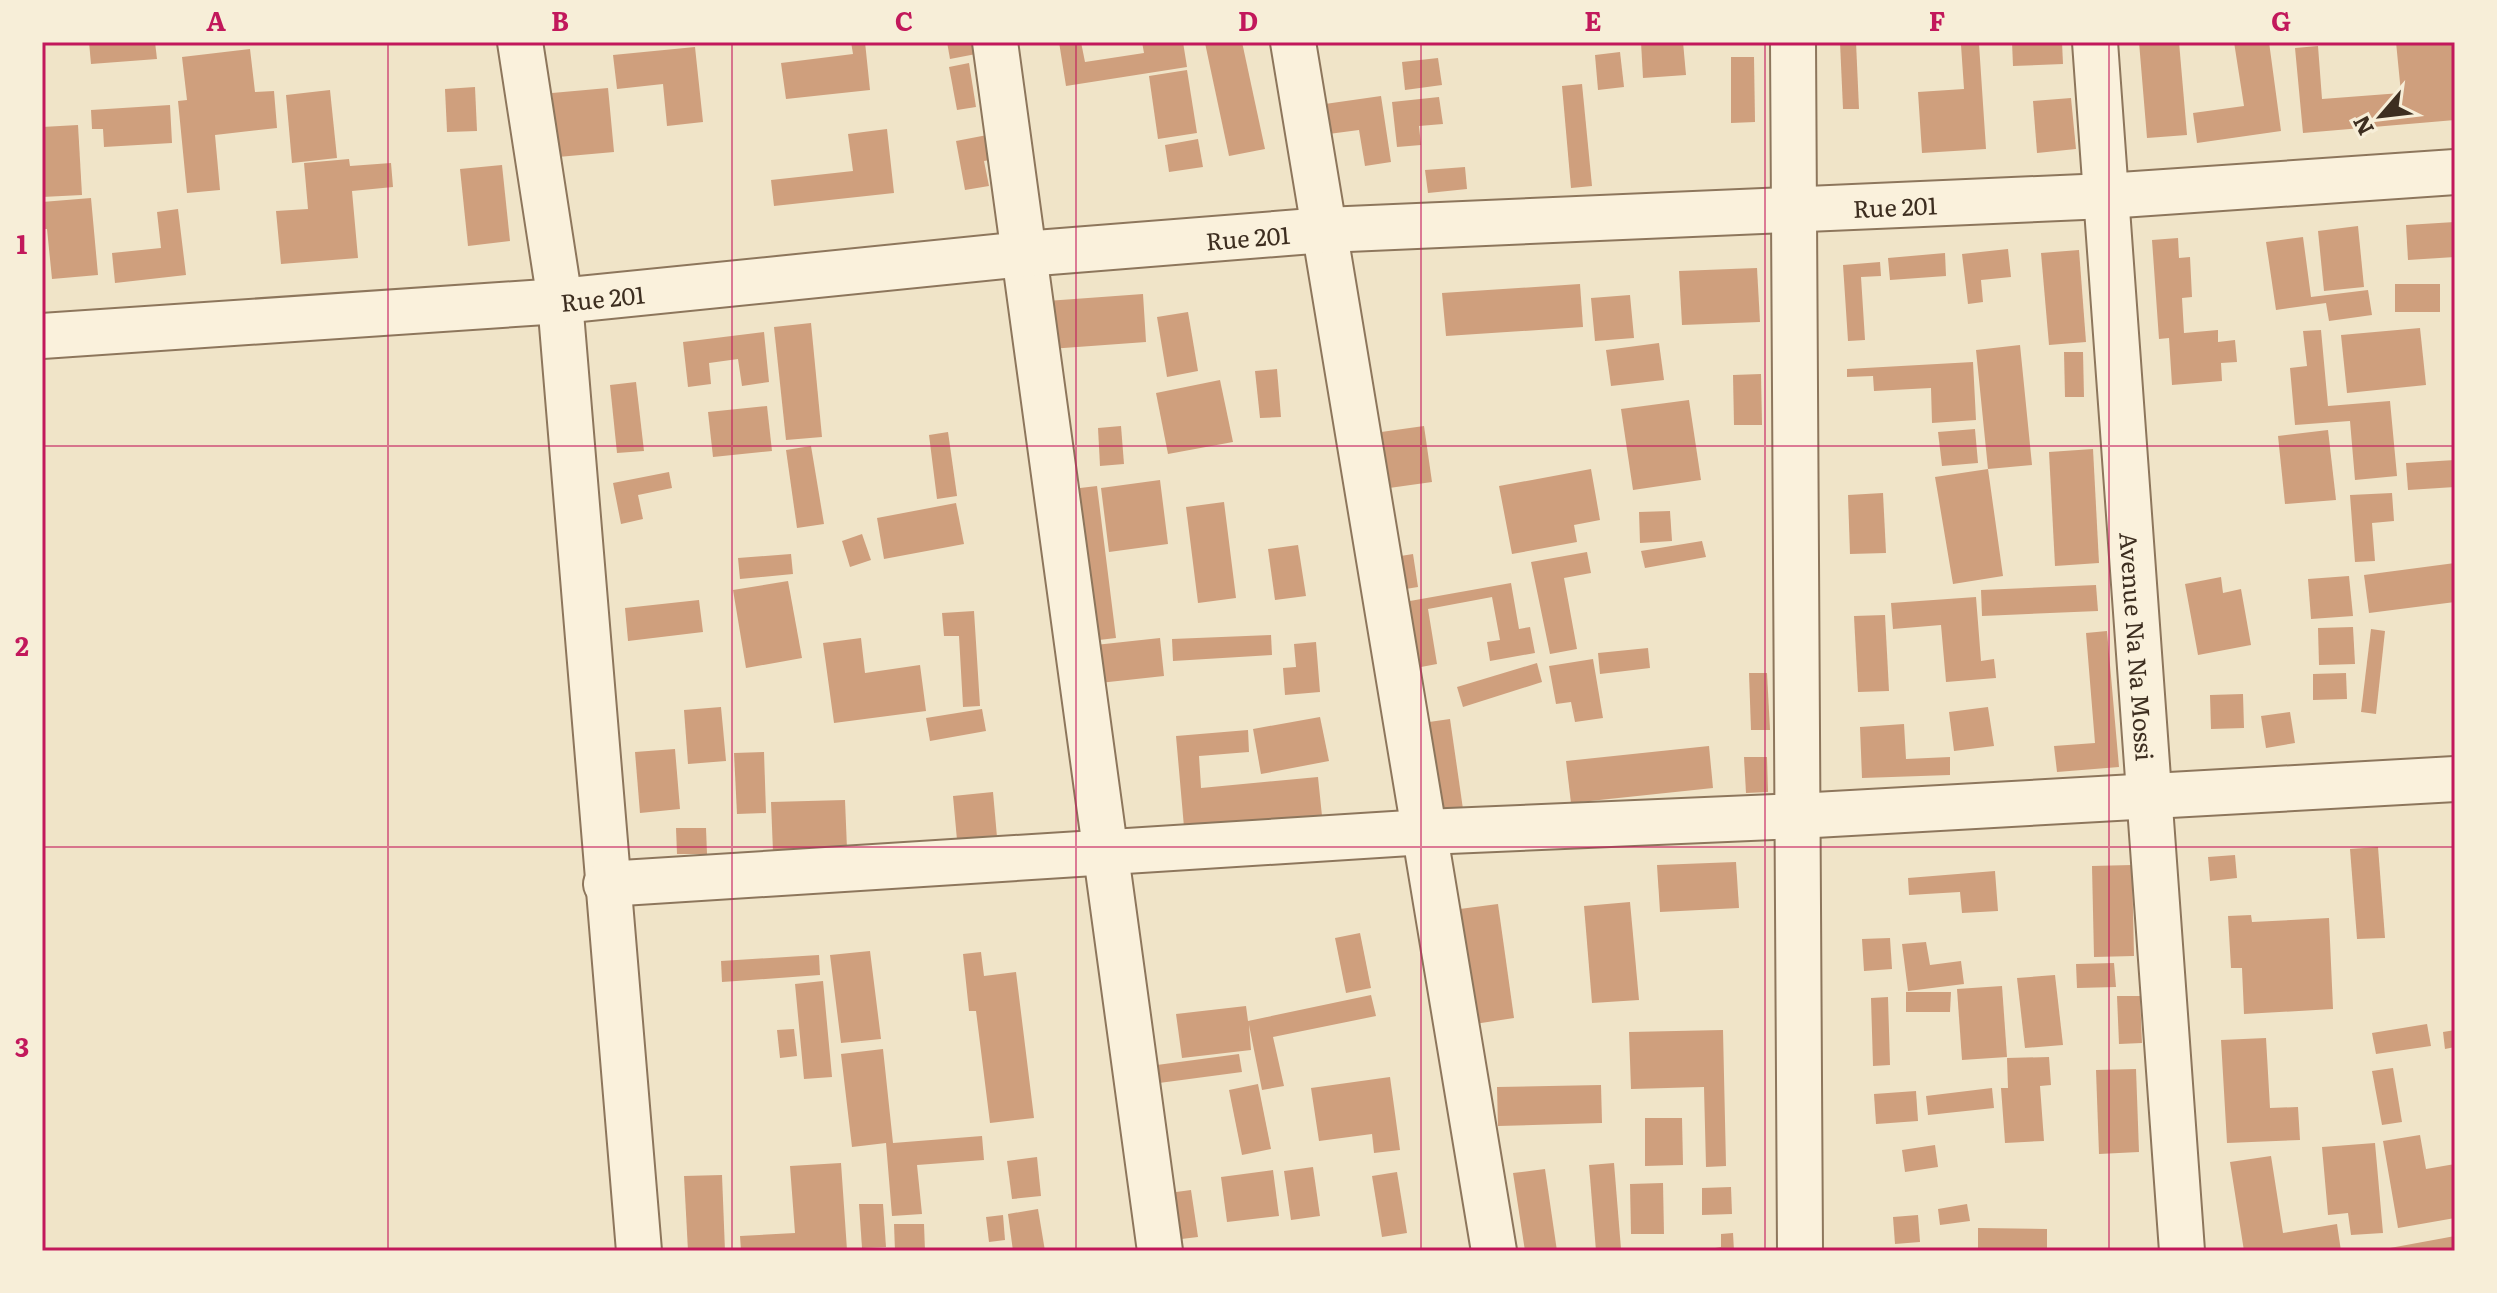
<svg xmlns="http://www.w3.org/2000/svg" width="2497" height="1293" font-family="Literata,serif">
<rect width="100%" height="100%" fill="#f0e4c8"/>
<g fill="#cf9f7d">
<path d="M89 42H155L157 59 91 64Z"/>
<path d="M851 42H865L870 90 786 99 781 63 853 54Z"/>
<path d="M947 42H1001L1002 49 950 59Z"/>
<path d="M1059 42H1081L1085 62 1144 53 1142 42H1183L1187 67 1066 86Z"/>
<path d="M1242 42 1265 149 1229 156 1205 43Z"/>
<path d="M1641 42H1683L1686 75 1643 78Z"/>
<path d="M1840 42H1856L1859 109H1843Z"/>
<path d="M2012 42H2062L2063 64 2013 66Z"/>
<path d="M2139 42H2179L2187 135 2147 138Z"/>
<path d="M2234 42H2269L2281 131 2197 143 2193 113 2244 106Z"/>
<path d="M2396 42H2455V120L2303 133 2295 48 2318 46 2322 99 2401 93Z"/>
<path d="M1979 44 1986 149 1922 153 1918 92 1964 89 1961 45Z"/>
<path d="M695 47 703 122 667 126 663 84 617 89 613 55Z"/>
<path d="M250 49 255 92 274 91 277 128 215 135 220 190 187 193 178 101 187 100 182 57Z"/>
<path d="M1620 52 1624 87 1598 90 1595 55Z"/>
<path d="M1731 57H1754L1755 122 1731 123Z"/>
<path d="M1438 58 1442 85 1405 90 1402 62Z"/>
<path d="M969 63 976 107 957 110 949 67Z"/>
<path d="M1187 70 1197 133 1158 139 1149 76Z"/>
<path d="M1582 84 1592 186 1571 188 1562 86Z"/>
<path d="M475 87 477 131 447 132 445 89Z"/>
<path d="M608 88 614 152 558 157 552 93Z"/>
<path d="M330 90 337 158 292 163 286 95Z"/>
<path d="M1381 96 1391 162 1365 166 1359 130 1321 135 1318 105Z"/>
<path d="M1439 97 1443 124 1419 126 1421 145 1397 147 1392 102Z"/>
<path d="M2071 98 2076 149 2037 153 2033 101Z"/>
<path d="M170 105 172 143 104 147 103 129H92L91 110Z"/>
<path d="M78 125 82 195 42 197V127Z"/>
<path d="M887 129 894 193 774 206 771 180 853 171 848 134Z"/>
<path d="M1008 131 1013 156 984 161 989 186 965 190 956 141Z"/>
<path d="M1198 139 1203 167 1169 172 1165 145Z"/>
<path d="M349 159 350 166 391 163 393 187 352 191 358 258 281 264 276 211 308 209 304 163Z"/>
<path d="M502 165 510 241 468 246 460 169Z"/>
<path d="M1465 167 1467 189 1428 193 1425 170Z"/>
<path d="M91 198 98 275 52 279 47 229H42V202Z"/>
<path d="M178 209 186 275 115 283 112 253 161 248 157 212Z"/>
<path d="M2455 222V257L2408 260 2406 225Z"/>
<path d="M2358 226 2364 287 2324 291 2318 231Z"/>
<path d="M2303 237 2311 297 2368 290 2372 315 2329 321 2326 303 2276 310 2266 242Z"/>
<path d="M2178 238 2179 258 2190 257 2192 297 2182 298 2184 333 2218 330V342L2235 340 2237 362 2221 363 2222 381 2172 385 2169 338 2159 339 2152 240Z"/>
<path d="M2008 249 2011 277 1981 280 1983 302 1968 304 1962 254Z"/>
<path d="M2079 250 2086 342 2049 345 2041 253Z"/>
<path d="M1945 253 1946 276 1890 280 1888 258Z"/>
<path d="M1880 262 1881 276 1861 277 1865 340 1848 341 1843 265Z"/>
<path d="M1757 268 1760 322 1682 325 1679 271Z"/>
<path d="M1580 284 1583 327 1446 336 1442 293Z"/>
<rect x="2395" y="284" width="45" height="28"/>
<path d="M1143 294 1146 342 1036 350 1033 302Z"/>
<path d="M1630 295 1634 338 1595 341 1591 298Z"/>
<path d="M1188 312 1198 371 1167 377 1157 317Z"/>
<path d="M811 323 822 437 786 440 774 327Z"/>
<path d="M2420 328 2426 385 2347 393 2341 335Z"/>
<path d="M2321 330 2328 406 2390 401 2397 476 2355 480 2350 421 2295 425 2290 368 2307 366 2303 331Z"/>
<path d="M764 332 769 382 742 386 738 359 709 363 711 384 688 387 683 342Z"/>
<path d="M1659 343 1664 380 1611 386 1606 350Z"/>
<path d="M2020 345 2032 465 1988 469 2003 576 1953 584 1935 477 1988 469 1976 350Z"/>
<path d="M2064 352H2083L2084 397H2065Z"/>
<path d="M1973 362 1976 420 1932 423 1931 388 1874 391 1873 376 1847 377V369Z"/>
<path d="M1277 369 1281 417 1260 418 1255 371Z"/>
<path d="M1761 374 1762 425H1734L1733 375Z"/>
<path d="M1220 380 1233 442 1168 454 1156 393Z"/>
<path d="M636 382 644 451 617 453 610 385Z"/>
<path d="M1689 400 1701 480 1633 490 1621 409Z"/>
<path d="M767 406 772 451 713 457 708 412Z"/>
<path d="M1121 426 1124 464 1100 466 1098 428Z"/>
<path d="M1424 426 1432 482 1382 489 1374 433Z"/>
<path d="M1975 429 1978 463 1942 466 1938 432Z"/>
<path d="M2328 430 2336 500 2285 504 2278 436Z"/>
<path d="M948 432 957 496 937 499 929 435Z"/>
<path d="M811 446 824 524 797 528 786 450Z"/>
<path d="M2093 449 2099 563 2055 566 2049 452Z"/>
<path d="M2455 460V487L2408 490 2406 463Z"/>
<path d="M1591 469 1600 520 1574 525 1577 542 1512 554 1499 486Z"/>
<path d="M669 472 672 488 638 495 643 519 621 524 613 483Z"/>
<path d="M1160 480 1168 544 1109 552 1101 488Z"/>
<path d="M1097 486 1116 638 1082 642 1063 490Z"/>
<path d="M1883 493 1886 553 1850 554 1848 495Z"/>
<path d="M2392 493 2394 521 2372 523 2375 561 2355 562 2350 495Z"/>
<path d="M1224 502 1236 598 1198 603 1186 507Z"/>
<path d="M956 503 964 544 884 559 877 518Z"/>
<path d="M1670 511 1672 541 1640 543 1639 512Z"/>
<path d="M862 534 871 560 850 567 842 541Z"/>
<path d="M1702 541 1706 557 1645 568 1641 551Z"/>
<path d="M1298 545 1306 596 1275 600 1268 549Z"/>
<path d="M1587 552 1591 573 1564 578 1577 649 1550 654 1531 562Z"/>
<path d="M791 554 793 574 740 579 738 558Z"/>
<path d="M1413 554 1418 587 1387 592 1382 559Z"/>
<path d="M2455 563V602L2369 613 2364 575Z"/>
<path d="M2349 576 2353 616 2311 619 2308 579Z"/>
<path d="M2221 577 2223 593 2241 589 2251 645 2198 655 2185 584Z"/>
<path d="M788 581 802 658 746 668 733 590Z"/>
<path d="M1511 583 1519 629 1530 627 1535 653 1490 661 1487 642 1500 640 1492 597 1428 609 1437 664 1405 670 1393 604Z"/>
<path d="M2096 585 2098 611 1982 616 1981 590Z"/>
<path d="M1976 597 1981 661 1994 659 1996 678 1946 682 1941 625 1893 629 1891 603Z"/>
<path d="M699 600 703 632 628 641 625 608Z"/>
<path d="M974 611 980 706 963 707 959 636H944L942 613Z"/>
<path d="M1885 615 1889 691 1858 692 1854 616Z"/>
<path d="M2353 627 2355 664 2319 665 2318 628Z"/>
<path d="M2371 629 2385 631 2376 714 2361 712Z"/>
<path d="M2107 631 2119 767 2057 772 2054 746 2095 743 2086 633Z"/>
<path d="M1271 635 1272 655 1173 661 1172 639Z"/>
<path d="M861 638 865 673 920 665 926 711 834 723 823 643Z"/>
<path d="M1160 638 1164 676 1090 684 1086 646Z"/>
<path d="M1316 642 1320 692 1285 695 1283 668 1296 667 1294 644Z"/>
<path d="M1648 648 1650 668 1600 674 1598 653Z"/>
<path d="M1593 659 1603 718 1575 722 1571 702 1556 704 1549 666Z"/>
<path d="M1537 663 1542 682 1463 707 1457 687Z"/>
<path d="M1749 673H1767L1770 730H1751Z"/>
<path d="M2346 673 2347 699 2313 700V674Z"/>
<path d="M2243 694 2244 728 2211 729 2210 695Z"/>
<path d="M721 707 726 761 688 764 684 710Z"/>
<path d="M1988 707 1994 746 1954 751 1949 712Z"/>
<path d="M982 709 986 731 930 741 926 718Z"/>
<path d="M2290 712 2295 743 2266 748 2261 716Z"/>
<path d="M1320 717 1329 761 1261 774 1253 729Z"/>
<path d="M1450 719 1463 809 1420 814 1408 725Z"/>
<path d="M1904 724 1906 759 1950 757V775L1862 778 1860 727Z"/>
<path d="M1248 730 1249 752 1199 756 1201 788 1318 777 1322 816 1184 827 1176 736Z"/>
<path d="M1709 746 1713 788 1571 803 1566 761Z"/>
<path d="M675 749 680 809 640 813 635 752Z"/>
<path d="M764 752 766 813 737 814 734 753Z"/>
<path d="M1744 757H1767L1768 792 1746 793Z"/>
<path d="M993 792 997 837 957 840 953 796Z"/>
<path d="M845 800 847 849 773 852 771 802Z"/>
<path d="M676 828H706L707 854H677Z"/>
<path d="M2378 847 2385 938 2357 939 2350 849Z"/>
<path d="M2235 855 2237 878 2210 881 2208 857Z"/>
<path d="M1736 862 1739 908 1660 912 1657 865Z"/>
<path d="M2132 865 2134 956 2094 957 2092 866Z"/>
<path d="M1995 871 1998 911 1962 913 1960 892 1909 895 1908 878Z"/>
<path d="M1630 902 1639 1000 1592 1003 1584 906Z"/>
<path d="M1498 904 1514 1018 1468 1025 1452 910Z"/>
<path d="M2251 915 2252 922 2329 918 2333 1009 2244 1014 2242 968H2231L2228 916Z"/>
<path d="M1360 933 1371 988 1346 993 1335 938Z"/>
<path d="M1890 938 1892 969 1864 971 1862 939Z"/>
<path d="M1926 942 1930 965 1961 961 1964 984 1908 991 1902 944Z"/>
<path d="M870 951 881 1039 841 1043 830 955Z"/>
<path d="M981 952 984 976 1016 972 1034 1118 990 1123 976 1011H969L963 954Z"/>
<path d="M819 955 820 975 722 982 721 961Z"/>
<path d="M2114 963 2116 987 2077 988 2076 964Z"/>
<path d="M2055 975 2063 1045 2025 1048 2017 978Z"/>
<path d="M823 981 832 1077 804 1079 795 984Z"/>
<path d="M2002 986 2007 1057 1962 1060 1957 989Z"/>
<path d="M1906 992H1951L1950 1012H1906Z"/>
<path d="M1371 995 1376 1016 1273 1037 1284 1086 1262 1090 1249 1025 1251 1050 1182 1058 1176 1014 1246 1006 1248 1021Z"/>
<path d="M2117 996H2140L2142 1043 2119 1044Z"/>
<path d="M1888 997 1890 1065 1873 1066 1871 998Z"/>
<path d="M2427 1024 2431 1046 2376 1054 2372 1033Z"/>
<path d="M794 1029 797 1056 780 1058 777 1030Z"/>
<path d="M1723 1030 1726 1166 1706 1167 1704 1087 1631 1089 1629 1032Z"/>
<path d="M2455 1030V1047L2445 1049 2443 1032Z"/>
<path d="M2266 1038 2270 1108 2298 1107 2300 1140 2227 1143 2221 1040Z"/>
<path d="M883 1049 893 1143 982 1136 984 1160 917 1165 922 1214 892 1216 886 1143 852 1147 841 1054Z"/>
<path d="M1239 1054 1242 1072 1144 1085 1142 1067Z"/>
<path d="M2049 1057 2051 1085 2040 1086 2044 1141 2005 1143 2001 1088H2008L2007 1058Z"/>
<path d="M2393 1068 2402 1122 2382 1125 2372 1071Z"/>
<path d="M2136 1069 2139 1152 2099 1154 2096 1070Z"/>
<path d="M1390 1077 1400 1150 1374 1153 1372 1134 1319 1141 1311 1088Z"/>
<path d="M1258 1084 1271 1149 1242 1155 1229 1090Z"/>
<path d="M1601 1085 1602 1123 1498 1126 1497 1087Z"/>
<path d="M1992 1088 1994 1108 1928 1115 1926 1096Z"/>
<path d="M1916 1091 1918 1121 1876 1124 1874 1094Z"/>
<path d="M1645 1118H1682L1683 1165 1645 1166Z"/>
<path d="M2420 1135 2426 1169 2455 1164V1218L2398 1228 2383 1141Z"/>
<path d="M2375 1143 2383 1233 2351 1235 2348 1213 2328 1215 2322 1147Z"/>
<path d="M1935 1145 1938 1167 1905 1172 1902 1150Z"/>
<path d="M2271 1156 2283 1233 2337 1224 2341 1251H2244L2230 1162Z"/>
<path d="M1037 1157 1041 1196 1012 1199 1007 1161Z"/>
<path d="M841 1163 847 1250 741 1251 740 1236 795 1233 790 1166Z"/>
<path d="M1614 1163 1621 1249 1596 1251 1589 1165Z"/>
<path d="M1313 1167 1320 1216 1291 1220 1284 1171Z"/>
<path d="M1545 1169 1557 1251H1525L1513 1173Z"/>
<path d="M1273 1170 1279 1216 1227 1222 1221 1177Z"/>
<path d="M1397 1172 1407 1233 1382 1237 1372 1176Z"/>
<path d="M722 1175 725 1251H688L684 1176Z"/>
<path d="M1663 1183 1664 1234H1631L1630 1184Z"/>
<path d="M1731 1187 1732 1214 1702 1215V1188Z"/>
<path d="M1191 1190 1198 1237 1173 1240 1139 1197Z"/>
<path d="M859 1204H883L886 1247 862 1248Z"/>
<path d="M1967 1204 1970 1221 1940 1225 1938 1209Z"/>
<path d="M1038 1209 1045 1251H1013L1008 1214Z"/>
<path d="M1003 1215 1005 1240 989 1242 986 1217Z"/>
<path d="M1918 1215 1920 1242 1895 1244 1893 1217Z"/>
<path d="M894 1224H924L925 1251H895Z"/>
<path d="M1978 1228 2047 1229V1251H1978Z"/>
<path d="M1733 1233 1734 1251H1697L1721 1247V1234Z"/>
<path d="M2455 1236V1251H2390V1248Z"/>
</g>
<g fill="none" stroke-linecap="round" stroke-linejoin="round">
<g stroke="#8d765c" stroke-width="48">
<g id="minor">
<path d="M520 42 560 301 639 1251"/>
<path d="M995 42 1160 1251"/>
<path d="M1293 42 1494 1251"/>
<path d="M1793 42 1800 1251"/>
<path id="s1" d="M2095 42 2182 1251"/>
<path id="s2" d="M42 336 560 301 1024 254 1325 230 2106 196 2455 172"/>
<path d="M606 884 1425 832 1797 816 2455 779"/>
</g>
</g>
<use href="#minor" stroke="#faf1dc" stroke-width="44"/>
</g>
<path fill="none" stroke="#c2185b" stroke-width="2" stroke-opacity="0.55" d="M388 42V1251M732 42V1251M1076 42V1251M1421 42V1251M1765 42V1251M2109 42V1251M42 446H2455M42 847H2455"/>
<g text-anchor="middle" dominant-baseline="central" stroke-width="8" stroke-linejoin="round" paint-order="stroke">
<g font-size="24" fill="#3d2e20" stroke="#f7eed8">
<text stroke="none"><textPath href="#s2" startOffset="1858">Rue 201</textPath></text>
<text stroke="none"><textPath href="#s2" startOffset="1210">Rue 201</textPath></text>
<text stroke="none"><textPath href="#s2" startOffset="562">Rue 201</textPath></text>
<text stroke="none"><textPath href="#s1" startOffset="606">Avenue Na Na Mossi</textPath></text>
</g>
</g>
<rect width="2497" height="1293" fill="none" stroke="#f7eed8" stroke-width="88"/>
<g transform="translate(2381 116) rotate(242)" stroke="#f7eed8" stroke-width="6" paint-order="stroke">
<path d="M0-6L14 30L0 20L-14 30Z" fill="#3d2e20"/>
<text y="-12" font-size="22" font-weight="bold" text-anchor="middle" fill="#3d2e20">N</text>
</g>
<rect x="44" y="44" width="2409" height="1205" fill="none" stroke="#c2185b" stroke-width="3"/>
<g font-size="26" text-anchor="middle" font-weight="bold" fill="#c2185b">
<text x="216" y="31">A</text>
<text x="560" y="31">B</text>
<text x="904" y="31">C</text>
<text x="1248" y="31">D</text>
<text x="1593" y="31">E</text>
<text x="1937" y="31">F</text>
<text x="2281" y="31">G</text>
<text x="22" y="254">1</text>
<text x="22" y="656">2</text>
<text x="22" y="1057">3</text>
</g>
</svg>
